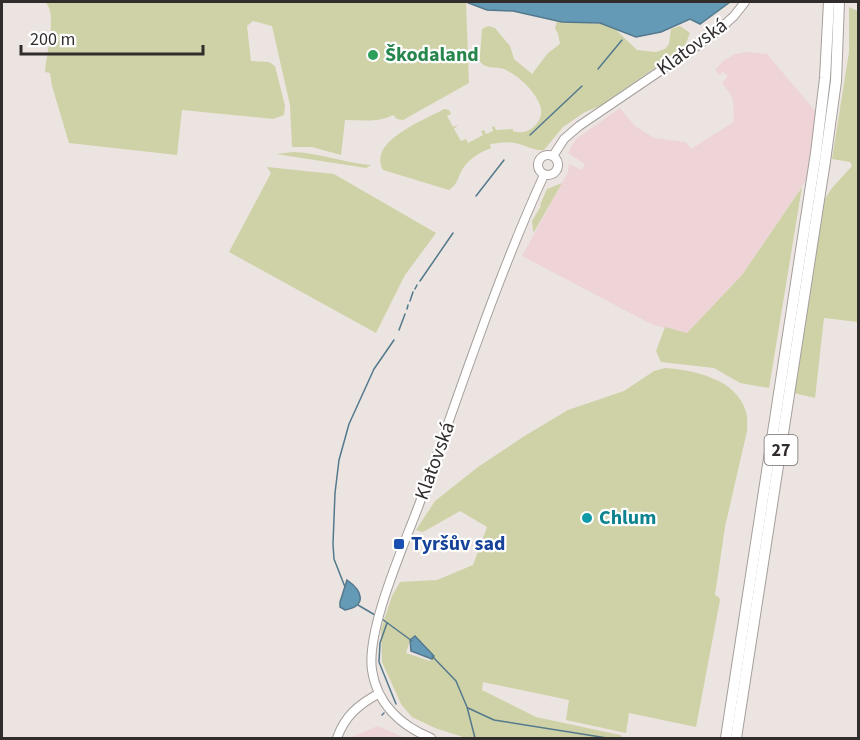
<svg xmlns="http://www.w3.org/2000/svg" width="860" height="740" font-family="'Source Sans 3',sans-serif">
<rect width="100%" height="100%" fill="#ebe4e0"/>
<g fill="#eed4d7">
<path d="M746 52 767 54 818 114 821 158 742 275 687 333 653 325 522 256 568 172 569 164 582 170 585 164 568 153 576 139 620 108 634 125 654 138 686 142 691 149 732 123 734 120 733 101 731 95 722 83 728 76 723 72 720 75 715 70 723 61 735 54Z"/>
<path d="M378 726 405 738H349Z"/>
</g>
<g fill="#cfd2a7" fill-rule="evenodd">
<path d="M45 2H466L469 83 403 120 397 119 393 115C378 123 361 120 345 120L341 155 312 147H292L290 105 272 26 253 21 247 26 251 61 269 62 275 66 285 106 284 115 273 119 182 110 177 155 69 143 52 86 50 73 45 72C46 55 58 12 45 2Z"/>
<path d="M849 7 858 11V322L824 318 815 398 794 393 825 199 832 188 852 166 850 162 832 159 849 52Z"/>
<path d="M557 21 603 24 615 29 637 50 656 52 665 49 669 44 671 29 680 26 690 33 685 46 676 53 600 106 585 112 563 127 544 150C533 151 526 145 515 143 507 142 498 143 490 144L491 148C478 153 466 160 460 174 457 181 456 185 449 190L383 170C367 141 425 120 444 109L449 110 451 114 447 116 453 127 458 125 454 129 461 141 466 139 468 143 483 135 481 131 484 130 486 134 493 131 492 127 494 126 496 130 513 129V131C528 137 546 121 540 105 534 90 519 76 504 69 495 66 487 70 479 61 481 50 481 39 482 29L488 26 495 28 510 46 514 59 532 74 548 53 560 44 558 34 555 28Z"/>
<path d="M294 152C320 153 345 163 371 165L366 168 276 154Z"/>
<path d="M267 167 334 174 436 233 405 275 376 333 229 252 271 173Z"/>
<path d="M562 183 534 232 533 231 532 221 541 206 540 205 547 189Z"/>
<path d="M802 187 769 388 740 383 714 368 661 362 656 351 665 327 687 333 742 275Z"/>
<path d="M665 368C694 370 737 379 746 412 748 418 747 425 747 431L725 527 715 595 719 597 720 600 696 727 629 713 626 733 566 720 569 700 483 682 482 690 536 717 620 735 624 738H466L435 728 412 717 401 704 382 662 381 629 392 596 400 582 437 580 473 565 487 527 460 511 423 532 416 530 435 501 478 467 523 437 568 410 624 391 654 371ZM415 636 434 656 430 661 406 653 410 640Z"/>
</g>
<g fill="#649ab6" stroke="#54798d" stroke-width="1.5">
<path d="M449 2H730L700 24 690 19 661 32 636 37 600 23 562 22 513 11 487 10 466 2Z"/>
<path d="M347 580C363 591 367 606 345 610L340 607V602Z"/>
<path d="M415 636 434 656 432 659 411 651 410 640Z"/>
</g>
<g fill="none" stroke-linecap="round" stroke-linejoin="round">
<g stroke="#54798d" stroke-width="1.5">
<path d="M598 69 622 40"/>
<path d="M530 135 582 86"/>
<path d="M476 196 504 160"/>
<path d="M420 281 453 233"/>
<path d="M415 289 417 285"/>
<path d="M410 301 413 292"/>
<path d="M407 309 408 305"/>
<path d="M399 330 405 314"/>
<path d="M345 587 334 559 333 544 335 493 339 460 349 424 374 369 394 340"/>
<path d="M358 605 375 615"/>
<path d="M382 619 412 641"/>
<path d="M387 623 380 643 379 662 396 704"/>
<path d="M432 656 456 681 467 707 475 738"/>
<path d="M468 708 494 720 607 738"/>
<path d="M382 715 384 713"/>
</g>
<g stroke="#a59f9b" stroke-width="10">
<g id="secondary">
<circle cx="548" cy="165" r="10"/>
<path d="M553 156 564 139 579 126 713 35 734 16 745 2"/>
<path d="M337 738C345 716 358 705 378 694"/>
<path d="M431 738C401 726 377 704 372 670 366 629 405 543 420 502 460 392 496 280 544 175"/>
</g>
</g>
<g stroke="#a59f9b" stroke-width="12">
<g id="highway">
<path d="M726 738 816 153 825 78 829 2"/>
<path d="M736 738 825 161 836 81 839 2"/>
</g>
</g>
<use href="#secondary" stroke="#fff" stroke-width="8"/>
<use href="#highway" stroke="#fff" stroke-width="10"/>
</g>
<circle fill="#2e9e5b" stroke="#fff" stroke-width="2" cx="373" cy="55" r="6"/>
<circle fill="#0f9aa8" stroke="#fff" stroke-width="2" cx="587" cy="518" r="6"/>
<rect fill="#1a4fb4" stroke="#fff" stroke-width="2" x="393" y="538" width="12" height="12" rx="3"/>
<g text-anchor="middle" dominant-baseline="central" stroke-width="4.5" stroke-linejoin="round" paint-order="stroke">
<rect fill="#fff" stroke="#6e6c6b" stroke-width="1.5" x="764.5" y="435" width="33" height="30" rx="4.5"/>
<g font-size="18" font-weight="bold" fill="#302d2c">
<text x="781" y="450">27</text>
</g>
<g font-size="20" fill="#302d2c" stroke="#fff">
<text transform="translate(692 47) rotate(-36)">Klatovská</text>
<text transform="translate(435 461) rotate(-70)">Klatovská</text>
</g>
<g font-size="20" font-weight="bold" fill="#27864d" stroke="#fff" text-anchor="start">
<text x="385" y="55">Škodaland</text>
</g>
<g font-size="20" font-weight="bold" fill="#0d838f" stroke="#fff" text-anchor="start">
<text x="599" y="518">Chlum</text>
</g>
<g font-size="20" font-weight="bold" fill="#164399" stroke="#fff" text-anchor="start">
<text x="411" y="544">Tyršův sad</text>
</g>
</g>
<rect width="860" height="740" fill="none" stroke="#302d2c" stroke-width="6"/>
<path d="M21 45v9h182v-9" fill="none" stroke="#302d2c" stroke-width="3"/>
<text x="30" y="45" font-size="18" fill="#302d2c" stroke="#ffffff" stroke-width="4.5" paint-order="stroke">200 m</text>
</svg>
